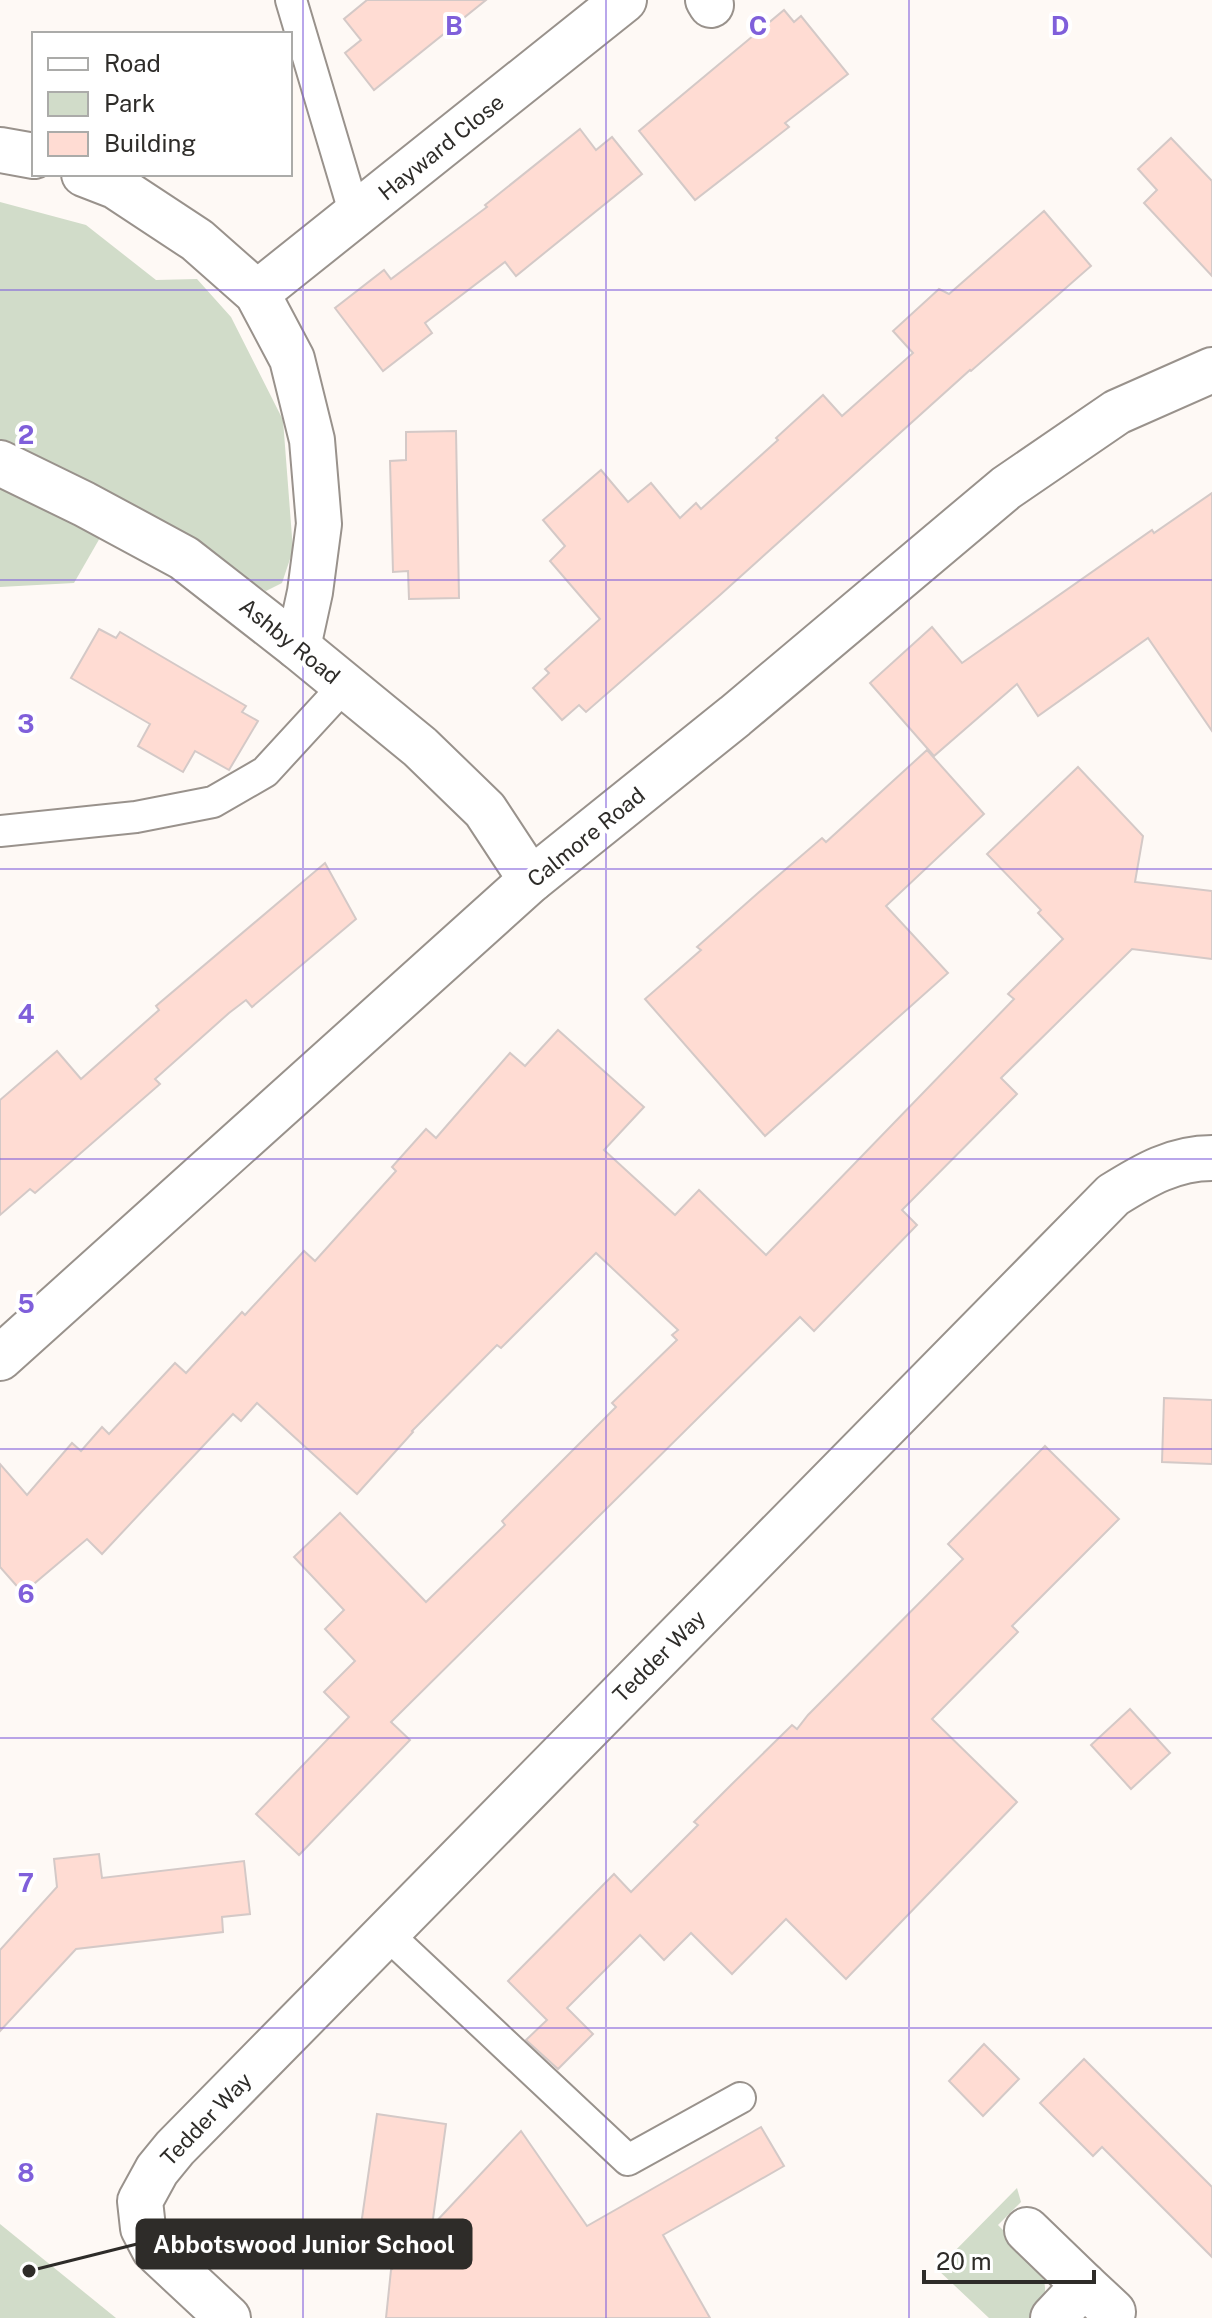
<svg xmlns="http://www.w3.org/2000/svg" width="1212" height="2318" font-family="'Public Sans',sans-serif">
<rect width="100%" height="100%" fill="#fef9f5"/>
<g fill="#d1dcc9">
<path d="M0 202 86 225 156 280 197 279 231 317 283 420 293 550 282 583 266 591 173 532 0 442Z"/>
<path d="M0 486 101 536 74 583 0 587Z"/>
<path d="M1017 2188 1021 2202 998 2225C1014 2242 1047 2265 1045 2291 1044 2301 1036 2310 1030 2318H989L937 2269Z"/>
<path d="M0 2224 116 2318H0Z"/>
</g>
<g fill="#ffdcd3" stroke="#d4c9c7" stroke-width="2">
<path d="M367 0H486L374 90 345 53 361 40 344 19Z"/>
<path d="M784 10 794 22 801 16 848 74 785 123 789 127 695 200 639 131Z"/>
<path d="M580 129 596 150 612 137 642 174 516 276 505 262 425 323 432 333 383 371 335 308 384 270 391 279 487 207 485 205Z"/>
<path d="M1171 138 1212 181V276L1144 203 1157 190 1138 169Z"/>
<path d="M1044 211 1091 266 971 371 970 370 720 595 586 712 579 705 562 720 533 688 549 673 545 669 600 619 550 561 565 546 543 520 601 470 628 502 651 483 680 518 696 503 701 509 778 440 776 438 823 395 842 416 913 353 893 331 939 289 949 294Z"/>
<path d="M456 431 459 598 409 599 408 571 393 572 390 461 406 460V432Z"/>
<path d="M1212 493V731L1148 638 1038 716 1017 684 934 756 870 683 932 627 962 663 1152 530 1154 533Z"/>
<path d="M99 629 116 638 120 632 246 706 242 712 258 721 229 770 195 751 183 772 138 746 150 724 71 678Z"/>
<path d="M927 750 984 814 886 906 948 973 765 1136 645 999 701 950 697 947 758 893 822 838 826 842Z"/>
<path d="M1078 767 1143 836 1135 882 1212 891V959L1132 949 1001 1078 1017 1094 902 1210 917 1225 814 1331 800 1317 391 1722 410 1740 299 1855 256 1814 349 1717 324 1692 355 1661 325 1629 344 1610 294 1557 340 1513 426 1602 505 1525 502 1521 616 1407 612 1403 677 1340 672 1335 678 1330 596 1253 501 1348 497 1345 412 1431 413 1432 357 1494 257 1403 241 1421 233 1414 102 1554 87 1539 23 1593 0 1567V1464L27 1495 72 1443 81 1451 102 1427 109 1434 175 1363 186 1373 242 1312 245 1315 304 1251 315 1261 396 1171 392 1167 426 1129 436 1138 510 1053 525 1066 558 1030 644 1107 604 1150 675 1215 699 1190 766 1255 1014 999 1008 994 1063 939 1038 913 1041 910 987 854Z"/>
<path d="M325 863 356 919 252 1007 246 1000 229 1013 155 1079 160 1084 35 1193 30 1189 0 1215V1100L57 1051 81 1079 159 1010 156 1006Z"/>
<path d="M1164 1398 1212 1400V1464L1162 1462Z"/>
<path d="M1045 1446 1119 1519 1012 1626 1018 1632 932 1719 1017 1802 846 1979 786 1919 732 1974 691 1933 664 1960 640 1935 567 2008 593 2034 558 2069 526 2040 547 2020 508 1981 614 1874 631 1892 698 1825 694 1822 731 1785 792 1725 797 1729 808 1715 963 1559 948 1544Z"/>
<path d="M1130 1709 1170 1753 1131 1789 1091 1745Z"/>
<path d="M99 1854 102 1878 244 1861 250 1914 222 1917 223 1932 76 1949 0 2031V1950L57 1887 54 1859Z"/>
<path d="M984 2044 1019 2079 983 2116 949 2081Z"/>
<path d="M1084 2059 1212 2187V2257L1102 2147 1093 2156 1040 2103Z"/>
<path d="M377 2114 446 2124 432 2226 521 2131 587 2226 761 2127 784 2166 663 2235 710 2318H386L391 2270 413 2247 359 2239Z"/>
</g>
<g fill="none" stroke-linecap="round" stroke-linejoin="round">
<g stroke="#99928c" stroke-width="34">
<g id="service">
<path d="M291 0 355 215"/>
<path d="M0 831 136 817 213 802 265 772 345 685"/>
<path d="M387 1934 628 2160 740 2098"/>
</g>
</g>
<g stroke="#99928c" stroke-width="48">
<g id="minor">
<path d="M708 0 711 5"/>
<path d="M0 150 34 156"/>
<path d="M84 174 115 186 197 240 257 293 292 359 312 440 319 524 310 592 298 647"/>
<path d="M257 293 624 0"/>
<path d="M0 463 84 504 184 558 298 647 420 747 485 810 531 880"/>
<path d="M1027 2230 1084 2285 1053 2318"/>
<path d="M1084 2285 1113 2312"/>
<path d="M228 2318 154 2249 143 2228 140 2201 157 2170 175 2148 1113 1195C1145 1175 1174 1158 1212 1158"/>
</g>
</g>
<g stroke="#99928c" stroke-width="48">
<path id="tertiary" d="M0 1358 531 880 735 716 1006 488 1117 412 1212 370"/>
</g>
<use href="#service" stroke="#fff" stroke-width="30"/>
<use href="#minor" stroke="#fff" stroke-width="44"/>
<use href="#tertiary" stroke="#fff" stroke-width="44"/>
</g>
<path fill="none" stroke="#7f5fda" stroke-width="2" stroke-opacity="0.55" d="M303 0V2318M606 0V2318M909 0V2318M0 290H1212M0 580H1212M0 869H1212M0 1159H1212M0 1449H1212M0 1738H1212M0 2028H1212"/>
<g text-anchor="middle" dominant-baseline="central" stroke-width="8" stroke-linejoin="round" paint-order="stroke">
<g font-size="22" fill="#2e2c29" stroke="#fff">
<text transform="translate(441 147) rotate(-39)">Hayward Close</text>
<text transform="translate(290 641) rotate(39)">Ashby Road</text>
<text transform="translate(586 837) rotate(-39)">Calmore Road</text>
<text transform="translate(659 1656) rotate(-45)">Tedder Way</text>
<text transform="translate(206 2119) rotate(-46)">Tedder Way</text>
</g>
</g>
<g font-size="26" text-anchor="middle" font-weight="bold" fill="#7f5fda" stroke="#fff" stroke-width="8" stroke-linejoin="round" paint-order="stroke">
<text x="454" y="35">B</text>
<text x="758" y="35">C</text>
<text x="1060" y="35">D</text>
<text x="26" y="444">2</text>
<text x="26" y="733">3</text>
<text x="26" y="1023">4</text>
<text x="26" y="1313">5</text>
<text x="26" y="1603">6</text>
<text x="26" y="1892">7</text>
<text x="26" y="2182">8</text>
</g>
<path fill="none" stroke="#2e2c29" stroke-width="3" d="M29 2271L137 2244"/>
<circle fill="#2e2c29" stroke="#fff" stroke-width="3" cx="29" cy="2271" r="8"/>
<rect fill="#2e2c29" stroke="#2e2c29" stroke-width="3" x="137" y="2220" width="334" height="48" rx="8"/>
<g font-size="24" text-anchor="middle" font-weight="bold" fill="#fff">
<text x="304" y="2253">Abbotswood Junior School</text>
</g>
<rect x="32" y="32" width="260" height="144" fill="#ffffff" stroke="#ababa9" stroke-width="2"/>
<rect x="48" y="58" width="40" height="12" fill="#ffffff" stroke="#ababa9" stroke-width="2"/>
<text x="104" y="72" font-size="24" fill="#2e2c29">Road</text>
<rect x="48" y="92" width="40" height="24" fill="#d1dcc9" stroke="#ababa9" stroke-width="2"/>
<text x="104" y="112" font-size="24" fill="#2e2c29">Park</text>
<rect x="48" y="132" width="40" height="24" fill="#ffdcd3" stroke="#ababa9" stroke-width="2"/>
<text x="104" y="152" font-size="24" fill="#2e2c29">Building</text>
<path d="M924 2270v12h170v-12" fill="none" stroke="#2e2c29" stroke-width="4"/>
<text x="936" y="2270" font-size="24" fill="#2e2c29" stroke="#ffffff" stroke-width="6" paint-order="stroke">20 m</text>
</svg>
